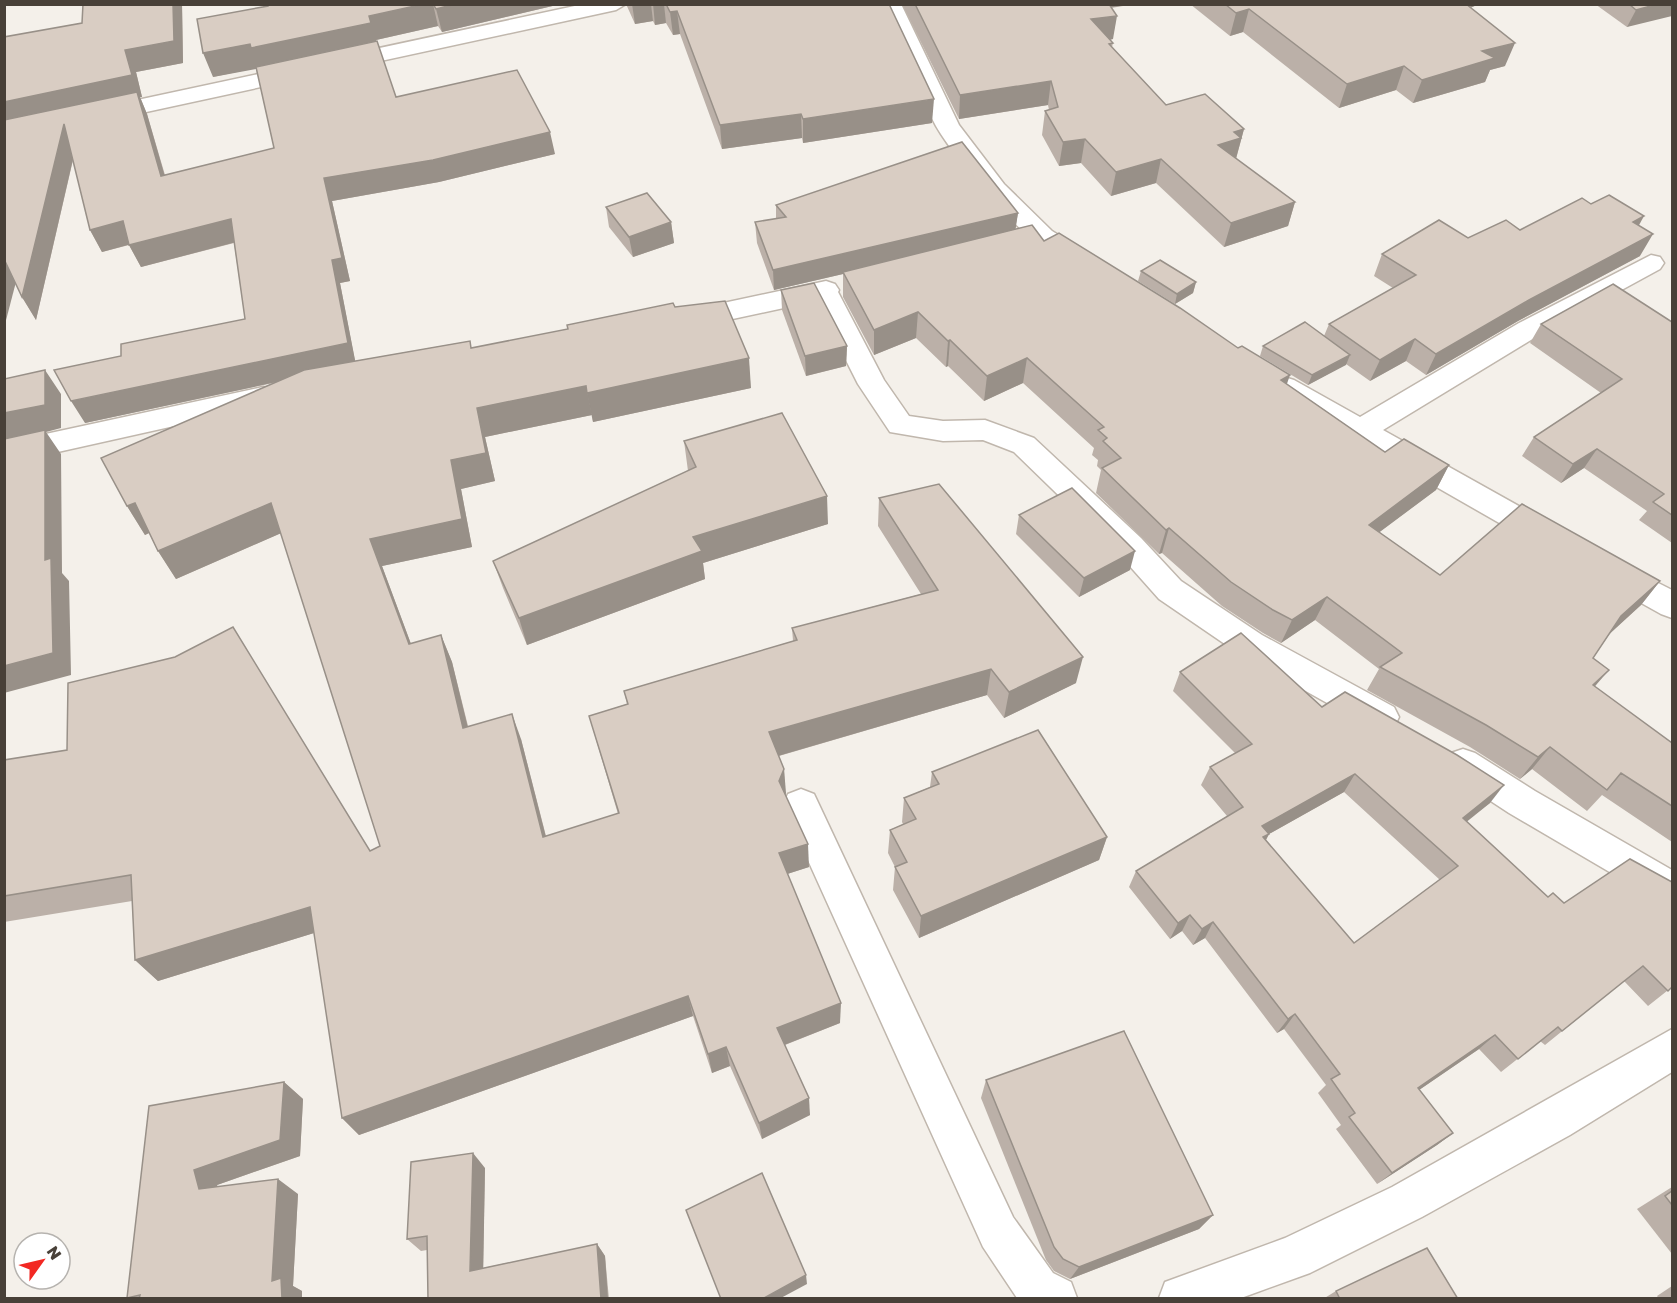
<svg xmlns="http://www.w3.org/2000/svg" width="1677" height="1303" font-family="'Golos Text',sans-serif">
<rect width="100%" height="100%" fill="#f4f0ea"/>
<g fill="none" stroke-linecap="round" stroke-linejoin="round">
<g stroke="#c0b7ad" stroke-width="3">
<g id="minor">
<path d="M584 4H626L616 10 100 122 92 120 88 115 92 110 100 108Z"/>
<path d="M880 4H901L959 125 1004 184 1052 231 1094 257 1098 263 1094 269C1051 280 956 161 936 126 915 87 898 44 880 4Z"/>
<path d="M1651 255 1660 257 1664 263 1660 269 1539 335 1383 430 1558 528 1562 536 1558 544 1547 548 1536 544 1274 394 1270 387 1274 380 1284 377 1294 380 1360 417 1519 323Z"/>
<path d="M826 281 835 284 839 290 838 292 884 380 909 416 943 421 985 420 1034 438 1141 538 1181 581 1262 635 1394 707 1399 717 1394 727 1382 731 1370 727 1238 653 1159 599 1119 554 1014 452 983 440 943 441 890 432 858 384 816 301 686 329 676 326 673 320 676 314 686 311Z"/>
<path d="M263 387 273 390 277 397 273 404 4 464V443Z"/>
<path d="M1611 559 1672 590V618L1661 614 1600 580 1595 571 1600 562Z"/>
<path d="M1463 749 1475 753 1535 791 1672 870V906L1659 901 1509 813 1451 775 1445 764 1451 753Z"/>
<path d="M801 789 814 794 1013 1217 1053 1273 1071 1282 1077 1298H1017L983 1247 783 805 788 794Z"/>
<path d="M1672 1029V1072L1570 1135 1422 1217 1310 1273 1241 1298H1159L1165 1282 1285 1238 1392 1187Z"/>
</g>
</g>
<use href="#minor" fill="#fff" fill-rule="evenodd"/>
</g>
<g fill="#bbb0a8" fill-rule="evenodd">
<path d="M83 4H182L183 63 136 72 142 97H140L147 114 165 175 274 148 256 68 213 77 268 6V4H561L442 32 438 26 376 40 396 97 555 154 439 182 332 201 350 281 340 283 355 361 470 341 471 348 568 330 675 307 751 388 593 422 592 415 485 437 495 481 461 489 472 547 382 566 411 644 441 635 452 662 468 726 521 739 546 836 618 814 589 716 627 704 624 691 793 641 792 628 921 594 878 526 879 498 1076 683 1004 718 987 695 779 756 784 769 785 795 809 867 787 874 840 1023 785 1045 810 1115 762 1139 730 1066 712 1073 693 1016 359 1135 342 1118 314 933 158 981 135 960 132 901 4 922V760L370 851 380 846 281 533 176 579 158 551 149 533 145 535 127 506 273 383 85 423 121 356 245 319 234 243 141 267 129 245 102 252 90 230 73 160 36 320 22 297 4 37 82 23Z"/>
<path d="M626 4H889L932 123 803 143 802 138 722 149 680 34 673 35 666 23 655 25 653 21 635 24Z"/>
<path d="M902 4H1135L1111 8 1113 39 1110 40 1113 43 1112 47 1166 105 1244 129 1236 159 1295 202 1288 226 1224 247 1156 183 1111 196 1081 163 1059 166 1042 135 1045 111 1049 110 1048 105 959 119Z"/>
<path d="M1190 4H1479L1470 8 1505 66 1490 70 1485 82 1413 103 1396 90 1339 108 1243 32 1230 36Z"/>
<path d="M1595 4H1672L1627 27Z"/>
<path d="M1591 204 1639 226 1640 256 1518 321 1426 375 1406 361 1370 381 1346 364 1308 385 1260 356 1263 346 1324 336 1329 324 1393 288 1374 276 1382 254 1468 238 1520 230Z"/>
<path d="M776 205 1018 213 1015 229 1044 241 1287 384 1385 452 1449 465 1436 490 1379 532 1440 575 1660 581 1641 605 1610 633 1593 658 1595 687 1672 743V842L1602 795 1587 811 1532 769 1520 779 1470 747 1367 690 1379 669 1315 620 1281 643 1263 633 1222 606 1162 553 1159 554 1096 493 1101 470 1097 466 1098 460 1092 455 1094 448 1023 383 984 401 948 366 946 367 916 338 874 355 843 297V274L774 290 757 243 755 222 776 219Z"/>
<path d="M606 207 671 222 674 243 633 257 609 227Z"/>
<path d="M1141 271 1196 282 1193 293 1175 304 1138 281Z"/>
<path d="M781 290 847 346 846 366 806 376 782 310Z"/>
<path d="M1672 322V543L1639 520 1647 511 1584 468 1561 483 1522 456 1534 437 1601 393 1530 343 1541 324Z"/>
<path d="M684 441 828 524 703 563 705 579 527 645 503 588 493 561 688 471Z"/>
<path d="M1019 515 1130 570 1079 597 1016 534Z"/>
<path d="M1180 672 1322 707 1490 803 1466 821 1548 897 1564 903 1672 987 1648 1006 1624 981 1545 1045 1540 1041 1501 1072 1479 1049 1419 1090 1453 1133 1437 1145 1377 1184 1336 1129 1341 1125 1318 1093 1326 1085 1284 1029 1277 1033 1205 938 1193 945 1182 931 1170 939 1129 887 1136 871 1227 816 1201 785 1210 767 1235 753 1173 691ZM1344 792 1440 880 1354 943 1266 840 1269 834Z"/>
<path d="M932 772 1107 837 1099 860 919 938 893 890 895 867 888 853 890 830 903 824 902 822 904 798 930 787Z"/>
<path d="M986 1080 1213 1215 1199 1229 1070 1279 1054 1271 1046 1260 981 1098Z"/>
<path d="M284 1082 303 1099 300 1156 217 1185 218 1187 298 1194 293 1286 302 1291V1299L127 1298Z"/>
<path d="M485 1168 483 1268 597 1244 605 1256 609 1299H428L427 1250 421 1251 407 1239Z"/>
<path d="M1672 1187V1254L1637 1209Z"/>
<path d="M1672 1286V1299H1659L1657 1296Z"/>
<path d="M1336 1291 1458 1299H1323Z"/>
</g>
<g fill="#989088">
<path d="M173 4H182L183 63 136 72 142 97H140L147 114 171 198 161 176 139 98 4 127V102L125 50Z"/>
<path d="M424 4H433L438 26 376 40 378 46 213 77 203 53Z"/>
<path d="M455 4H561L442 32 436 9Z"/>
<path d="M632 4H651L653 21 635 24Z"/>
<path d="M653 4H664L666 23 655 25Z"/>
<path d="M1093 4H1135L1092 10Z"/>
<path d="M1471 4H1479L1470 8Z"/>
<path d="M1658 4H1672V16L1627 27 1636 10Z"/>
<path d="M1249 9 1243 32 1230 36 1236 13Z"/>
<path d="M677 11 680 34 673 35 670 12Z"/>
<path d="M1117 16 1113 39 1087 43 1091 19Z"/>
<path d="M1515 43 1505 66 1490 70 1485 82 1413 103 1422 80 1482 51Z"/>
<path d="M1404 66 1396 90 1339 108 1347 84Z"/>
<path d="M1051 81 1048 105 959 119 960 95Z"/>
<path d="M934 99 932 123 803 143V119Z"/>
<path d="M801 114 802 138 722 149 720 125Z"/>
<path d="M64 124 76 146 36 320 22 297Z"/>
<path d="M1244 129 1235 162 1218 145 1234 132Z"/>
<path d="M550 132 555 154 439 182 332 201 350 281 340 283 356 365 85 423 71 401 348 343 332 260 324 178Z"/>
<path d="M1085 139 1081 163 1059 166 1063 142Z"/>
<path d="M1161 159 1156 183 1111 196 1116 172Z"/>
<path d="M1295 202 1288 226 1224 247 1231 223Z"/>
<path d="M1018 213 1015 233 843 272V274L774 290 773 270Z"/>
<path d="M1644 216 1632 238 1633 222Z"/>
<path d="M231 219 240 241 141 267 129 245Z"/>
<path d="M123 221 135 243 102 252 90 230Z"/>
<path d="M671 222 674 243 633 257 629 237Z"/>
<path d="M1653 234 1640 256 1518 321 1426 375 1436 354 1529 300Z"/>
<path d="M4 259 17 278 4 328Z"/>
<path d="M1196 282 1193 293 1175 304 1177 294Z"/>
<path d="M918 312 916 338 874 355V330Z"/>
<path d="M1415 339 1406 361 1370 381 1380 360Z"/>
<path d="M950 340 948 366 946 367 948 341Z"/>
<path d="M847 346 846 366 806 376 805 356Z"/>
<path d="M1350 355 1346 365 1308 385 1312 375Z"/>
<path d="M749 358 751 388 593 422 587 393Z"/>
<path d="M1027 358 1023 383 984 401 987 376Z"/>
<path d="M45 370 61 394V428L46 432 61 454 62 573 69 581 71 675 4 693V666L45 560 4 441V413Z"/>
<path d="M1290 375 1281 401V380Z"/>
<path d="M586 386 592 415 485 437 495 481 461 489 472 547 382 566 421 671 409 644 370 539 451 460 477 408Z"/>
<path d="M1597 449 1584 468 1561 483 1573 464Z"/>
<path d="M1449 465 1436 490 1357 549 1369 525Z"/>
<path d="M827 496 828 524 703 563 705 579 527 645 519 618 693 537Z"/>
<path d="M135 503 153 531 145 535 127 506Z"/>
<path d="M271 503 286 531 176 579 158 551Z"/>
<path d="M1169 528 1162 553 1159 554 1166 530Z"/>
<path d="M1135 551 1130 570 1079 597 1084 578Z"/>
<path d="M1660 581 1641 605 1603 640 1621 616Z"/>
<path d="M1327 597 1315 620 1281 643 1292 620Z"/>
<path d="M441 635 452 662 474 753 463 728Z"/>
<path d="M1083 657 1076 683 1004 718 1009 692Z"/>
<path d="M991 669 987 695 771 758 769 732Z"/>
<path d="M1609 670 1590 692 1593 685Z"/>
<path d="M512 714 521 739 552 861 543 837Z"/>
<path d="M1550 747 1532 769 1520 779 1538 757Z"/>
<path d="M784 769 786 793 781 806 779 781Z"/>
<path d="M1355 774 1344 792 1269 834 1260 851 1262 826Z"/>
<path d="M1504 785 1490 803 1449 836 1463 818Z"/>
<path d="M1107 837 1099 860 919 938 921 916Z"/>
<path d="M808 844 809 867 781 876 779 853Z"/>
<path d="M310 907 327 929 158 981 135 960Z"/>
<path d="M1190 915 1182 931 1170 939 1178 923Z"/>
<path d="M1213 922 1205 938 1193 945 1202 929Z"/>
<path d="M688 996 693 1016 359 1135 342 1118Z"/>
<path d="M841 1003 840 1023 779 1047 777 1028Z"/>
<path d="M1295 1014 1284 1029 1277 1033 1288 1019Z"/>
<path d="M1495 1035 1479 1049 1403 1101 1418 1088Z"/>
<path d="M726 1047 730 1066 712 1073 708 1054Z"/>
<path d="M284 1082 303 1099 300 1156 217 1185 222 1204 199 1189 194 1170Z"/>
<path d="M809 1098 810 1115 762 1139 759 1123Z"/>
<path d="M1453 1133 1437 1145 1377 1184 1392 1173Z"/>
<path d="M473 1153 485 1168 483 1282 470 1271Z"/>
<path d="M278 1179 298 1194 293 1286 302 1291V1299H282L272 1281Z"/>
<path d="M1213 1215 1199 1229 1070 1279 1079 1267Z"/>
<path d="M597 1244 605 1256 608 1299H601Z"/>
<path d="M806 1275 807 1284 779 1299H762Z"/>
</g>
<g fill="#d9cdc3" stroke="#989088" stroke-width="1.5" fill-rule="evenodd">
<path d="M83 4H173L174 41 125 50 132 75 4 102V37L82 23Z"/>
<path d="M268 4H424L369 16 371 23 251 48 250 44 203 53 197 19 268 6Z"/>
<path d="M433 4H455L436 9Z"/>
<path d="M666 4H889L934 99 803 119 801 114 720 125 677 11 670 12Z"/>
<path d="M915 4H1109L1117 16 1091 19 1113 43 1109 44 1166 105 1205 94 1244 129 1234 132 1241 138 1218 145 1295 202 1231 223 1161 159 1116 172 1085 139 1063 142 1045 111 1058 107 1051 81 960 95Z"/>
<path d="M1225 4H1466L1515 43 1482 51 1495 58 1422 80 1404 66 1347 84 1249 9 1236 13Z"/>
<path d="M1629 4H1658L1636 10Z"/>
<path d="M377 41 396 97 517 70 550 132 433 160 324 178 342 258 332 260 348 343 71 401 54 370 121 356V344L245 319 231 219 129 245 123 221 90 230 64 124 22 297 4 259V120L137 92 161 176 274 148 256 67Z"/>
<path d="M962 142 1018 213 773 270 755 222 786 217 776 205Z"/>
<path d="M647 193 671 222 629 237 606 207Z"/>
<path d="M1609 195 1644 216 1633 222 1653 234 1529 300 1436 354 1415 339 1380 360 1329 324 1416 275 1382 254 1439 220 1468 238 1506 220 1520 230 1582 198 1591 204Z"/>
<path d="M1032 225 1044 241 1059 233 1180 308 1238 348 1242 346 1290 375 1281 380 1385 452 1404 439 1449 465 1369 525 1440 575 1522 504 1660 581 1621 616 1593 658 1609 670 1593 685 1672 743V806L1621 773 1607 790 1550 747 1538 757 1486 725 1380 667 1402 653 1327 597 1292 620 1273 610 1231 582 1169 528 1166 530 1102 468 1121 458 1103 441 1107 438 1098 430 1104 427 1027 358 987 376 950 340 948 341 918 312 874 330 843 272Z"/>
<path d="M1160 260 1196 282 1177 294 1141 271Z"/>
<path d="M814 283 847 346 805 356 781 290Z"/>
<path d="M1613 284 1672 322V515L1653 502 1664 494 1597 449 1573 464 1534 437 1622 379 1541 324Z"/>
<path d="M725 301 749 358 587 393 586 386 477 408 486 453 451 460 462 519 370 539 409 644 441 635 463 728 512 714 543 837 619 813 589 716 628 704 624 691 797 640 792 628 938 590 879 498 939 484 1083 657 1009 692 991 669 769 732 784 769 779 781 808 844 779 853 841 1003 777 1028 809 1098 759 1123 726 1047 708 1054 688 996 342 1118 310 907 135 960 131 875 4 896V760L67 750 68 683 175 657 233 627 370 851 380 846 271 503 158 551 135 503 127 506 101 458 304 370 470 341 471 348 568 329 567 325 673 303 675 307Z"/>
<path d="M1305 322 1350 355 1312 375 1263 346Z"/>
<path d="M45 370V405L4 413V379Z"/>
<path d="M782 413 827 496 693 537 702 551 519 618 493 561 696 467 684 441Z"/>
<path d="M45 430V560L51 558 53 653 4 666V439Z"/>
<path d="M1072 488 1135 551 1084 578 1019 515Z"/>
<path d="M1241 633 1322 707 1345 692 1457 755 1504 785 1463 818 1548 897 1553 893 1564 903 1630 859 1672 882V987L1668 991 1643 966 1562 1031 1558 1027 1518 1059 1495 1035 1418 1088 1453 1133 1392 1173 1349 1117 1355 1113 1331 1079 1340 1074 1295 1014 1288 1019 1213 922 1202 929 1190 915 1178 923 1136 871 1243 807 1210 767 1252 744 1180 672ZM1355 774 1458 866 1354 943 1263 837 1269 834 1262 826Z"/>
<path d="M1038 730 1107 837 921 916 895 867 907 862 890 830 916 819 904 798 939 784 932 772Z"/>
<path d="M1124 1031 1213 1215 1079 1267 1063 1259 1054 1247 986 1080Z"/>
<path d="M284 1082 280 1140 194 1170 199 1189 278 1179 272 1281 281 1278 282 1299H139L140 1295 127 1298 149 1106Z"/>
<path d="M473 1153 470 1271 597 1244 601 1299H428L427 1236 407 1239 411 1162Z"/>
<path d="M762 1173 806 1275 762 1299H721L686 1210Z"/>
<path d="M1672 1191V1205L1665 1196Z"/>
<path d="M1427 1248 1458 1299H1340L1336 1291Z"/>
</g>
<rect width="1677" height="1303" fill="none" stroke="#484038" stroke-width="12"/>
<g transform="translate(42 1261) rotate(56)"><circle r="28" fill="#ffffff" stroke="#b6b3af" stroke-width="1.5"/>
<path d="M0-4.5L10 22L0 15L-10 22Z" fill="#f22823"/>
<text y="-9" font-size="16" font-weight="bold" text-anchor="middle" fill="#484038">N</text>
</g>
</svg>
